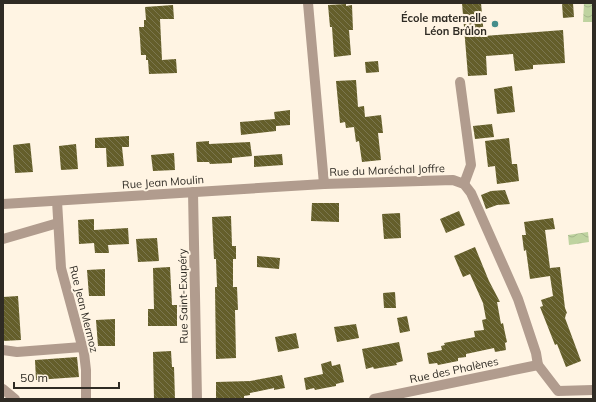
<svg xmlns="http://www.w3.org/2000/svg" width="596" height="402" font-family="Mulish,sans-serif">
<defs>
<pattern id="water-waves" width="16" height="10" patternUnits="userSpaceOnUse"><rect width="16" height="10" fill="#bfd3a0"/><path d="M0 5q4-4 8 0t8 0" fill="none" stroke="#a4b58a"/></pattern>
<pattern id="building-back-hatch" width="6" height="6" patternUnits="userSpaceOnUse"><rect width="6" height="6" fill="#645e2a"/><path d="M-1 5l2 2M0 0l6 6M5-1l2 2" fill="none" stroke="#7b764f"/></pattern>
</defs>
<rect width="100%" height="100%" fill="#fff4e3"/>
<g fill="url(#water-waves)">
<path d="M584 3H593V22H583Z"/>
<path d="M588 232 589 242 569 245 568 235Z"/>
</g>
<g fill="url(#building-back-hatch)">
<path d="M462 3H481L484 36 563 30 565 63 533 65V69L515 71 513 54 486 56 487 75 468 76Z"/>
<path d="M562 3H573L574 17 563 18Z"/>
<path d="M346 4V6L352 5 353 30H349L351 55 334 57 332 27H330L328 5Z"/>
<path d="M173 5 174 19H160L162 60 176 59 177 73 149 74 148 60H146V55H141L140 38 139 27H144V20H146L145 7Z"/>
<path d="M378 61 379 72 366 73 365 62Z"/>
<path d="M356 80 358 107 364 106 365 117 381 115 383 133H378L381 160 362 162 359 141 356 142 354 127 346 128 345 122 340 123 336 81Z"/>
<path d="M512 86 515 112 497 114 494 89Z"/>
<path d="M290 110V125L276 126V131L241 135 240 122 275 119 274 112Z"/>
<path d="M492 124 494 137 475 139 473 126Z"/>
<path d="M129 136V147H122L124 166 107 167 106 148H95V138Z"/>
<path d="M509 138 512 164H517L519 181 497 184 495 166 488 167 485 141Z"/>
<path d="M209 141V144L250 142 252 156 232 158V163L210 164 209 162H197L196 142Z"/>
<path d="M30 143 33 172 15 173 13 145Z"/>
<path d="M76 144 78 169 61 170 59 146Z"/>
<path d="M174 153 175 170 153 171 151 155Z"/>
<path d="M282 154 283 165 254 167V156Z"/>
<path d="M505 190 510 204 497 205 486 209 481 195 491 191Z"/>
<path d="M312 203H339V222L311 221Z"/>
<path d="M459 211 465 225 446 233 440 219Z"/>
<path d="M400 213 401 238 384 239 382 214Z"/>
<path d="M231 216 232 246H236V259H233V287H237L238 310H235L236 358 216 359 215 287H217L216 259H214L212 217Z"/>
<path d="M553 218 555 229 545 230 550 268 560 267 565 308 567 313 566 314 565 318 581 361 566 367 557 344 555 345 540 307 543 306 541 300 553 296 550 276 530 279 526 250 524 251 522 235H526L524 222Z"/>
<path d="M94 219V230L128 228 129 244 108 245 109 253H95L94 243 79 244 78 220Z"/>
<path d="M157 238 159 261 138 262 136 239Z"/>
<path d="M475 247 489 281 500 302H497L501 324 503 323 505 333 507 342 505 343 506 350 495 352 494 348 466 354V357L458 358V361L438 365 437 363 429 364 427 353 442 350 441 346 445 345 444 343 475 337 474 331 484 330 482 320 486 319 483 303 470 274 463 277 454 256Z"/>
<path d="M257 256 280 258 279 269 257 267Z"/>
<path d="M170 267 172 305H177V326H148V309H154L153 268Z"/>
<path d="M105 269V296H89L87 270Z"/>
<path d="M395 292 396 308H384L383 293Z"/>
<path d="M18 296 21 340 3 341V297Z"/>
<path d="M407 316 410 331 400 333 397 318Z"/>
<path d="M115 319V346H98L96 320Z"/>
<path d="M356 324 359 338 337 342 334 327Z"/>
<path d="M296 333 299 348 278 352 275 337Z"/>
<path d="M399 342 403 361 396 363 397 365 385 367 374 369 373 367 366 369 362 349Z"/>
<path d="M171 351 172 367H174L175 399H154L153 352Z"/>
<path d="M77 357 79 377 36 380 35 360Z"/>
<path d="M331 361 332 366 340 364 344 382 336 384V386L325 388 315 390 314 388 306 390 304 378 323 374 321 364Z"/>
<path d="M282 375 285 388 274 390V388L250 393V395L244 396V399H216V382L250 381Z"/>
</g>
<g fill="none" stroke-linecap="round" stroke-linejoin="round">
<g stroke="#b19c8e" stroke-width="10">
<path d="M308 3 324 184 453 180 464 184 471 193 518 299 536 353 538 365 558 391 593 390"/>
<path d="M460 82 471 165 464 184"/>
<path d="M193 192 197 399"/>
<path d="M57 201 61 268 84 353 86 370V399"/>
<path d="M3 204 324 184"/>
<path d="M3 239 58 223"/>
<path d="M3 350 17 352 82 347"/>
<path d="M3 389 15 399"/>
<path d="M374 399 538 365"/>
</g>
</g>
<circle fill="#458d8b" stroke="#fff4e3" stroke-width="1.5" cx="495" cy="24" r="4"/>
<g text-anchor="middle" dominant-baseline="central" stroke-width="4" stroke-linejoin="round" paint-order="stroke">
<g font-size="11" font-weight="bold" fill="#2f2b24" stroke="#fff4e3" text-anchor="end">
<text x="487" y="18">École maternelle<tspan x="487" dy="13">Léon Brûlon</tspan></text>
</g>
<g font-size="11" fill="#2f2b24" stroke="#fff4e3">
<text transform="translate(387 170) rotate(-2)">Rue du Maréchal Joffre</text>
<text transform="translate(163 182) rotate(-4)">Rue Jean Moulin</text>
<text transform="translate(183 296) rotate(-91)">Rue Saint-Exupéry</text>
<text transform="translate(84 309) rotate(76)">Rue Jean Mermoz</text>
<text transform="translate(454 370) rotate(-12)">Rue des Phalènes</text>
</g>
</g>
<rect width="596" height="402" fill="none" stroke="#2f2b24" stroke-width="8"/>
<path d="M14 382v6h105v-6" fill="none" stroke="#2f2b24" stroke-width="2"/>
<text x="20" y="382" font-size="12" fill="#2f2b24" stroke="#fff4e3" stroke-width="3" paint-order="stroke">50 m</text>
</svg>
